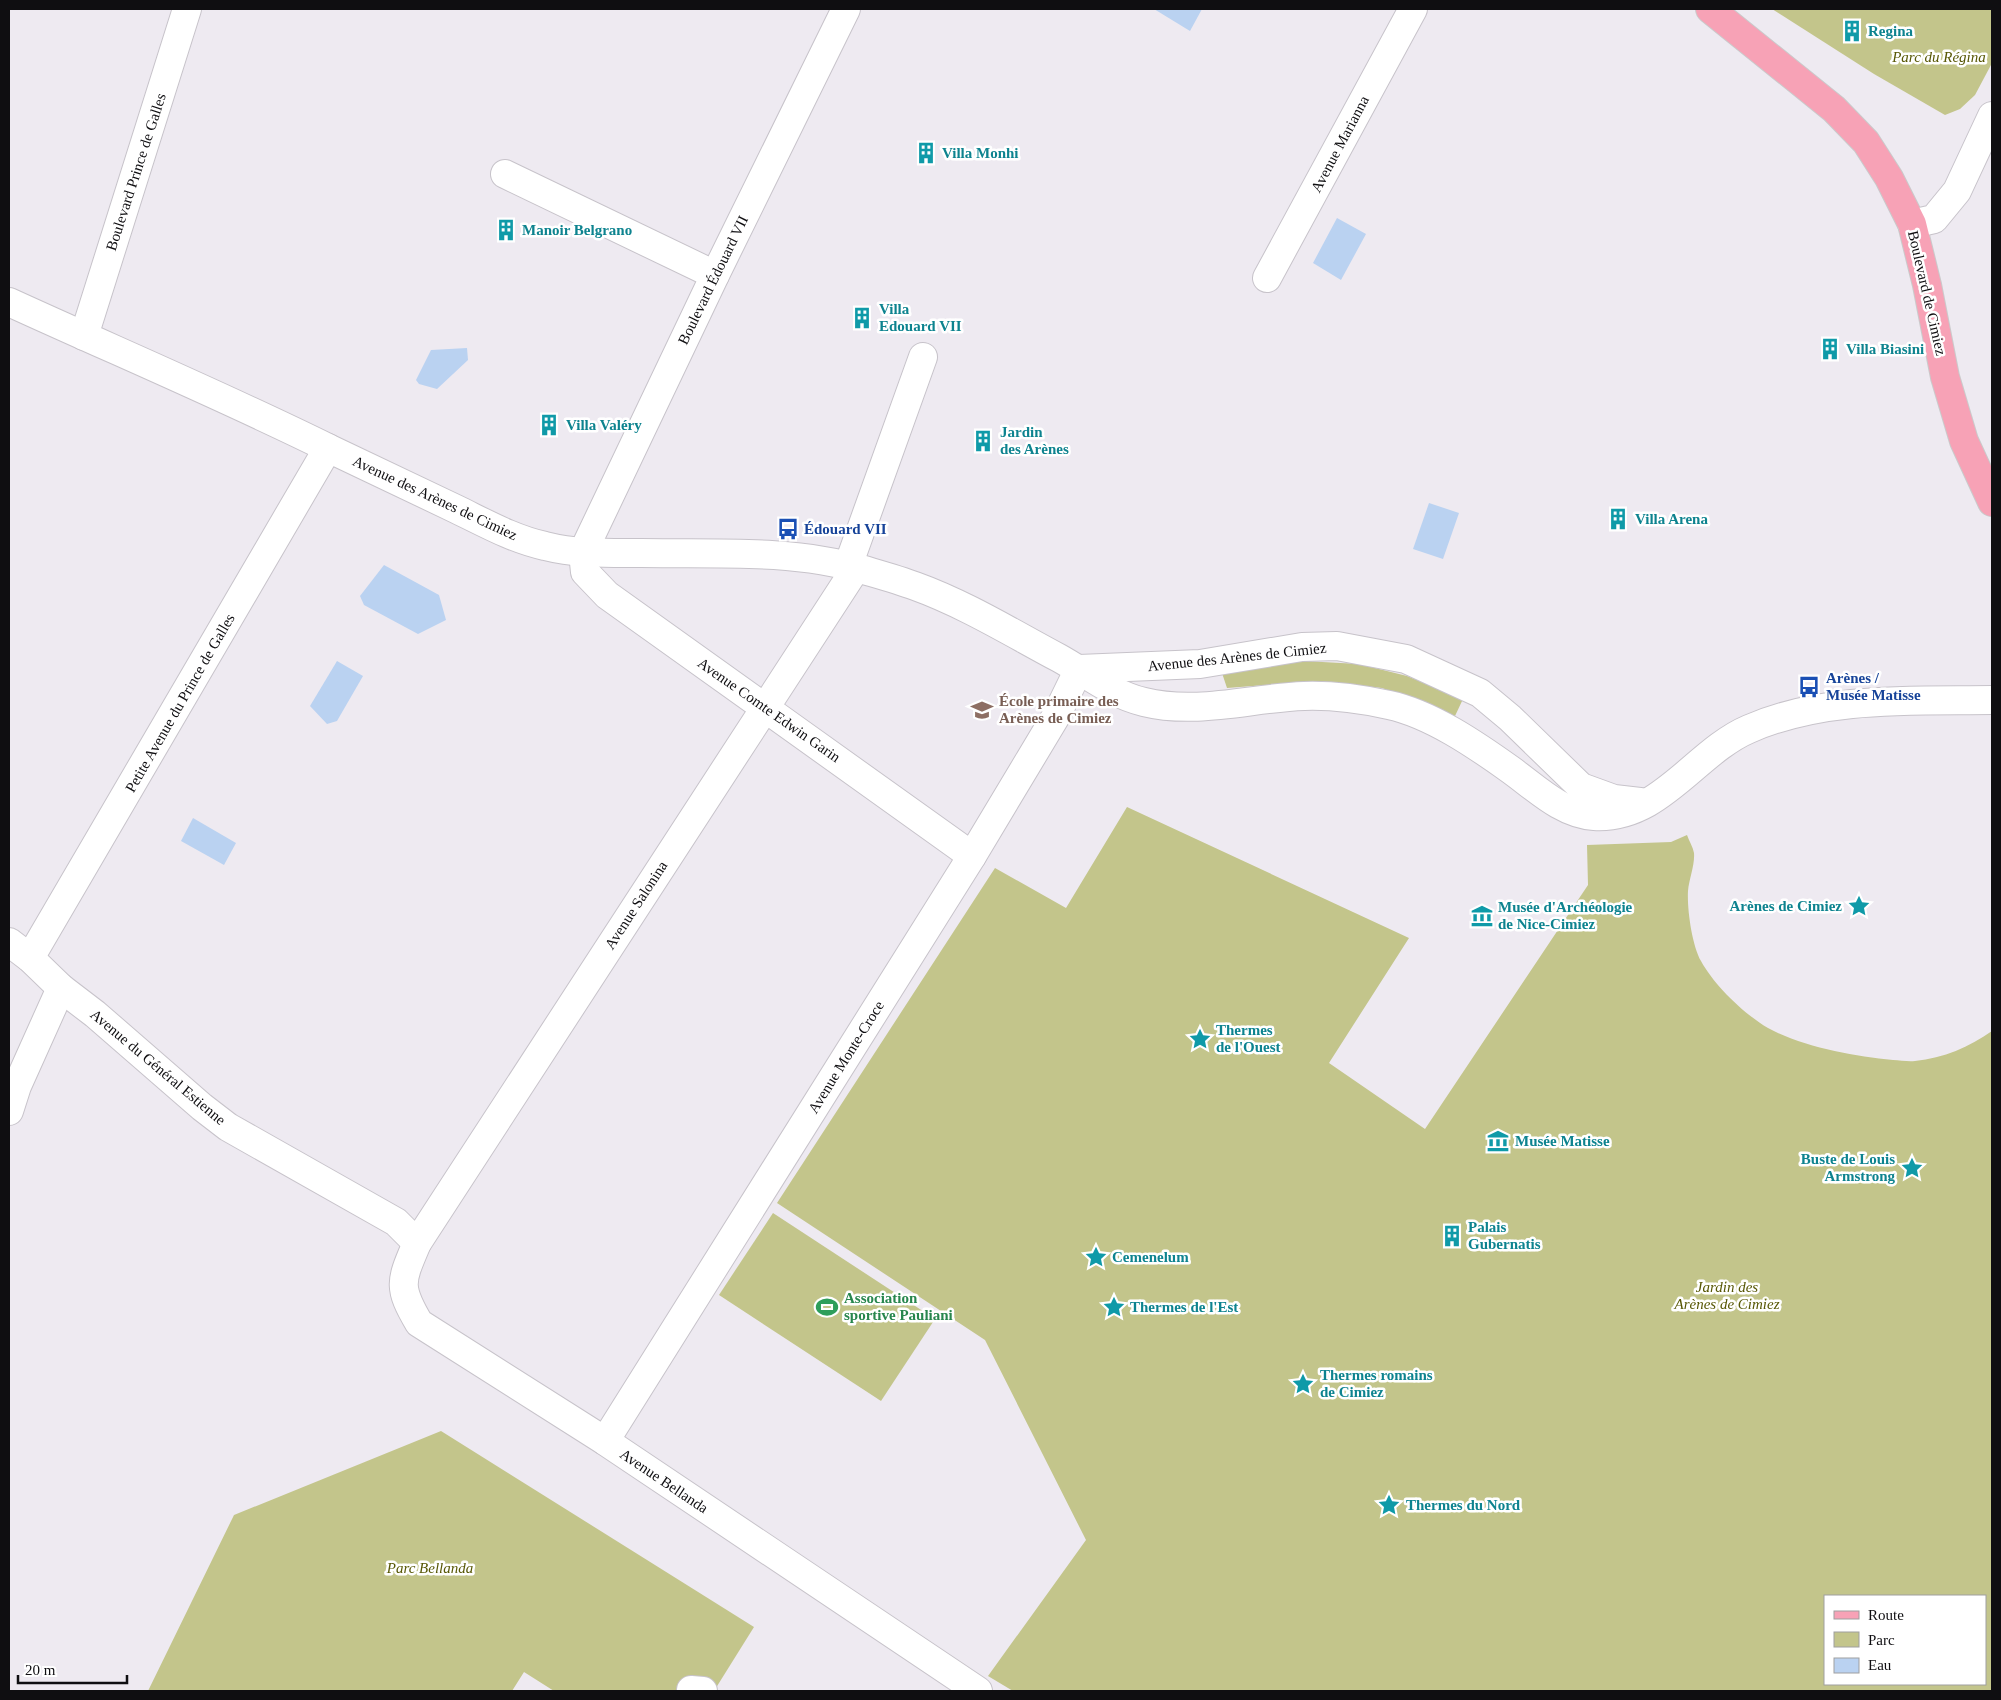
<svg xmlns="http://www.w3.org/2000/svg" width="2001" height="1700" font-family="Georgia,serif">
<rect width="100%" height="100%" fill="#eeeaf1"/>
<g fill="#c3c58b" fill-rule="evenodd">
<path d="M1772 9H1992V63L1975 95 1960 109 1945 115 1874 74Z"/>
<path d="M1304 661 1359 664 1407 676 1463 699 1455 716 1382 688 1320 681 1227 688 1222 673Z"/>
<path d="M1127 807 1409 938 1329 1063 1425 1129 1588 885 1587 845 1671 842 1687 835C1689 841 1693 847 1694 853 1695 865 1689 879 1688 891 1687 909 1692 945 1701 961 1714 985 1744 1014 1768 1028 1803 1047 1853 1056 1893 1060 1900 1060 1908 1062 1915 1061 1944 1058 1969 1047 1992 1031V1691H1013L988 1676 1086 1540 985 1340 777 1203 995 868 1066 908ZM1985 1596V1684H1825V1596Z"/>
<path d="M773 1213 935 1319 881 1401 719 1295Z"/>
<path d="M441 1431 754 1627 714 1691H554L524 1672 512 1691H148L234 1515Z"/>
</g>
<g fill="#bad2f1">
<path d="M1154 9H1202L1190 31Z"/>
<path d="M1337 218 1366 234 1341 280 1313 263Z"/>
<path d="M467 348 468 360 437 389 419 384 416 380 431 350Z"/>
<path d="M1429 503 1459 513 1443 559 1413 549Z"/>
<path d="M384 565 439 595 446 620 418 634 364 605 360 596Z"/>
<path d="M337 661 363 676 337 721 327 724 310 706Z"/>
<path d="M193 818 236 843 224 865 181 841Z"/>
</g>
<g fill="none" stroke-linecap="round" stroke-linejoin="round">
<g stroke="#c7c3ca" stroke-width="30">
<g id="minor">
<path d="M846 9 715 275 583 552 585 572 607 595 972 856"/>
<path d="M505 174 715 275"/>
<path d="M1912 224 1934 219 1957 191 1992 116"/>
<path d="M1267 278 1413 9"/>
<path d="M9 302C116 351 225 397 330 449 372 469 414 489 456 509 485 523 513 539 545 546 576 554 609 553 641 553 714 554 793 549 864 570 881 575 899 580 915 586 965 604 1012 633 1059 658 1086 673 1113 695 1144 702 1197 715 1251 698 1304 696 1332 695 1361 699 1389 705 1431 714 1476 745 1511 770 1536 788 1562 814 1594 816 1660 820 1695 752 1749 729 1824 696 1912 701 1992 700"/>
<path d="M84 336 187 9"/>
<path d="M848 566 923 357"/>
<path d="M856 568 417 1243C401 1281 397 1286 419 1323L605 1441 978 1691"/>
<path d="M1079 669 1200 664 1302 647 1337 646 1406 659 1480 693 1510 718 1581 787 1614 799 1640 802"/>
<path d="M9 942 30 958 61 988 95 1014 202 1107 228 1127 396 1222 417 1243"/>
<path d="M30 958 328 448"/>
<path d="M9 1111 17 1086 61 988"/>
<path d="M605 1441 972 856 1056 716 1079 669"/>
<path d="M691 1690 703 1691"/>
</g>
</g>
<g stroke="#cacacb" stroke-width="30">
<path id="major" d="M1710 9 1834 109 1866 142 1889 178 1912 224 1927 285 1945 377 1964 441 1992 502"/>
</g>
<use href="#minor" stroke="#fff" stroke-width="28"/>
<use href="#major" stroke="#f7a2b6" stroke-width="28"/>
</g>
<defs>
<g id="building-bare" transform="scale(1.725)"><path d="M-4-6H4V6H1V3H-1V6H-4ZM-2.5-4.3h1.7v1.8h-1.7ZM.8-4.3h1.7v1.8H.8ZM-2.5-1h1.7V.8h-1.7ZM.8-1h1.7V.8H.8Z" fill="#0f9aa8" stroke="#fff" stroke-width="2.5" paint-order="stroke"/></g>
<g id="bus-bare" transform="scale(1.725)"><path d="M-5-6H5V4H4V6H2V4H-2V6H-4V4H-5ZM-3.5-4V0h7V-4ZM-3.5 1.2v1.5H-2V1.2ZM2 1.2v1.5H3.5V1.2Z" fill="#1a4fb4" stroke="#fff" stroke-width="2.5" paint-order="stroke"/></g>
<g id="school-bare" transform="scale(1.725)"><path d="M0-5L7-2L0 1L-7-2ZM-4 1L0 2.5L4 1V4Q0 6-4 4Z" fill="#8d6e63" stroke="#fff" stroke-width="2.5" paint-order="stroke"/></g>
<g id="sight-bare" transform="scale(1.725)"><path d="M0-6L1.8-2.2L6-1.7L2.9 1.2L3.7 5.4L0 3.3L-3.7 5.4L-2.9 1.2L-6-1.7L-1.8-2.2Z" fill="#0f9aa8" stroke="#fff" stroke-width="2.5" paint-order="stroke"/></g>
<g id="museum-bare" transform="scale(1.725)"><path d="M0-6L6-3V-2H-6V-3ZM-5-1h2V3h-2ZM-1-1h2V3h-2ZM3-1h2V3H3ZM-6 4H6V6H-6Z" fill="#0f9aa8" stroke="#fff" stroke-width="2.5" paint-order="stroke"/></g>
<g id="stadium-bare" transform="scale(1.725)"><path d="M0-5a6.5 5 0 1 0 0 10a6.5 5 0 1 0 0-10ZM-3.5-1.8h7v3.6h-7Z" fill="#2e9e5b" stroke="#fff" stroke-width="2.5" paint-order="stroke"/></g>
</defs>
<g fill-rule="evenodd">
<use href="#building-bare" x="1852" y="31"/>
<use href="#building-bare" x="926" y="153"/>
<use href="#building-bare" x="506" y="230"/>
<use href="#building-bare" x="862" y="318"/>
<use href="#building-bare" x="1830" y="349"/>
<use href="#building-bare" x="549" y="425"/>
<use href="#building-bare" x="983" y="441"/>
<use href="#building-bare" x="1618" y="519"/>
<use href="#bus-bare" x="788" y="529"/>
<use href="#bus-bare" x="1809" y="687"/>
<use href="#school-bare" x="982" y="710"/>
<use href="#sight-bare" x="1859" y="906"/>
<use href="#museum-bare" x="1482" y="916"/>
<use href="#sight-bare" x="1200" y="1039"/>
<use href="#museum-bare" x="1498" y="1141"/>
<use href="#sight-bare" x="1912" y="1168"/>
<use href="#building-bare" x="1452" y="1236"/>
<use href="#sight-bare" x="1096" y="1257"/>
<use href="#stadium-bare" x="827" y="1307"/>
<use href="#sight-bare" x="1114" y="1307"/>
<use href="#sight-bare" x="1303" y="1384"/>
<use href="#sight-bare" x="1389" y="1505"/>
</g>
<g text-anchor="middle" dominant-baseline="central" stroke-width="5" stroke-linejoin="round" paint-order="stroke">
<g font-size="15" font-weight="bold" fill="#0d838f" stroke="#fff" text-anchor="start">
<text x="1868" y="31">Regina</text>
<text x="942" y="153">Villa Monhi</text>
<text x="522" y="230">Manoir Belgrano</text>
<text x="879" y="309">Villa<tspan x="879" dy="17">Edouard VII</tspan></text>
<text x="1846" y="349">Villa Biasini</text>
<text x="566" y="425">Villa Valéry</text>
<text x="1000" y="432">Jardin<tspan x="1000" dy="17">des Arènes</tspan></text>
<text x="1635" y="519">Villa Arena</text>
<text x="1842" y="906" text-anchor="end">Arènes de Cimiez</text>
<text x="1498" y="907">Musée d'Archéologie<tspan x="1498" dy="17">de Nice-Cimiez</tspan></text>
<text x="1216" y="1030">Thermes<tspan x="1216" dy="17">de l'Ouest</tspan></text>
<text x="1515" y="1141">Musée Matisse</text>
<text x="1895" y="1159" text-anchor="end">Buste de Louis<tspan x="1895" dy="17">Armstrong</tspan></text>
<text x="1468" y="1227">Palais<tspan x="1468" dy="17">Gubernatis</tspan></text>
<text x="1112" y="1257">Cemenelum</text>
<text x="1130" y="1307">Thermes de l'Est</text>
<text x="1320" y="1375">Thermes romains<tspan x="1320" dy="17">de Cimiez</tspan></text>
<text x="1406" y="1505">Thermes du Nord</text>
</g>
<g font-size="15" font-style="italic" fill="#575704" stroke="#fff">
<text x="1939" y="57">Parc du Régina</text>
<text x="1727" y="1287">Jardin des<tspan x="1727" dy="17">Arènes de Cimiez</tspan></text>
<text x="430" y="1568">Parc Bellanda</text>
</g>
<g font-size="15" fill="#0f0e11" stroke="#fff">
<text transform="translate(1340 144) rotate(-62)">Avenue Marianna</text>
<text transform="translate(136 172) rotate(-72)">Boulevard Prince de Galles</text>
<text transform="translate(713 280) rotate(-64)">Boulevard Édouard VII</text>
<text transform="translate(1927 293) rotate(77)">Boulevard de Cimiez</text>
<text transform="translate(435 498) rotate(25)">Avenue des Arènes de Cimiez</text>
<text transform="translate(1237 657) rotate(-6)">Avenue des Arènes de Cimiez</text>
<text transform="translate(180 703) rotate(-60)">Petite Avenue du Prince de Galles</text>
<text transform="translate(769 710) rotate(35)">Avenue Comte Edwin Garin</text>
<text transform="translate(636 905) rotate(-57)">Avenue Salonina</text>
<text transform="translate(846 1057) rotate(-58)">Avenue Monte-Croce</text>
<text transform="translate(158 1067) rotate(40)">Avenue du Général Estienne</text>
<text transform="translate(664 1481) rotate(34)">Avenue Bellanda</text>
</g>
<g font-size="15" font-weight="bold" fill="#164399" stroke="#fff" text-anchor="start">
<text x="804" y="529">Édouard VII</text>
<text x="1826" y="678">Arènes /<tspan x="1826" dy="17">Musée Matisse</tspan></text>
</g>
<g font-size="15" font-weight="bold" fill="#785e54" stroke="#fff" text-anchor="start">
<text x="999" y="701">École primaire des<tspan x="999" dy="17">Arènes de Cimiez</tspan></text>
</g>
<g font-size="15" font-weight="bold" fill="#27864d" stroke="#fff" text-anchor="start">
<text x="844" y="1298">Association<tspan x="844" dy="17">sportive Pauliani</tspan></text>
</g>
</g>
<rect width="2001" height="1700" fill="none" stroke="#0f0e11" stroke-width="20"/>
<rect x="1824" y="1595" width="162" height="90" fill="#ffffff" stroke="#9f9fa0"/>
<rect x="1834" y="1611" width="25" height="8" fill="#f7a2b6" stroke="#9f9fa0"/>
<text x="1868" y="1620" font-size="15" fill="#0f0e11">Route</text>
<rect x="1834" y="1632" width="25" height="15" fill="#c3c58b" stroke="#9f9fa0"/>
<text x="1868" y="1645" font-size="15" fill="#0f0e11">Parc</text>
<rect x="1834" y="1658" width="25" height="15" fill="#bad2f1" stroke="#9f9fa0"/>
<text x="1868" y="1670" font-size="15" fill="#0f0e11">Eau</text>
<path d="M18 1675v8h109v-8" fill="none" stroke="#0f0e11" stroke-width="2.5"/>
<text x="25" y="1675" font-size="15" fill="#0f0e11" stroke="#ffffff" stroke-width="4" paint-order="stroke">20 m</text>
</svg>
